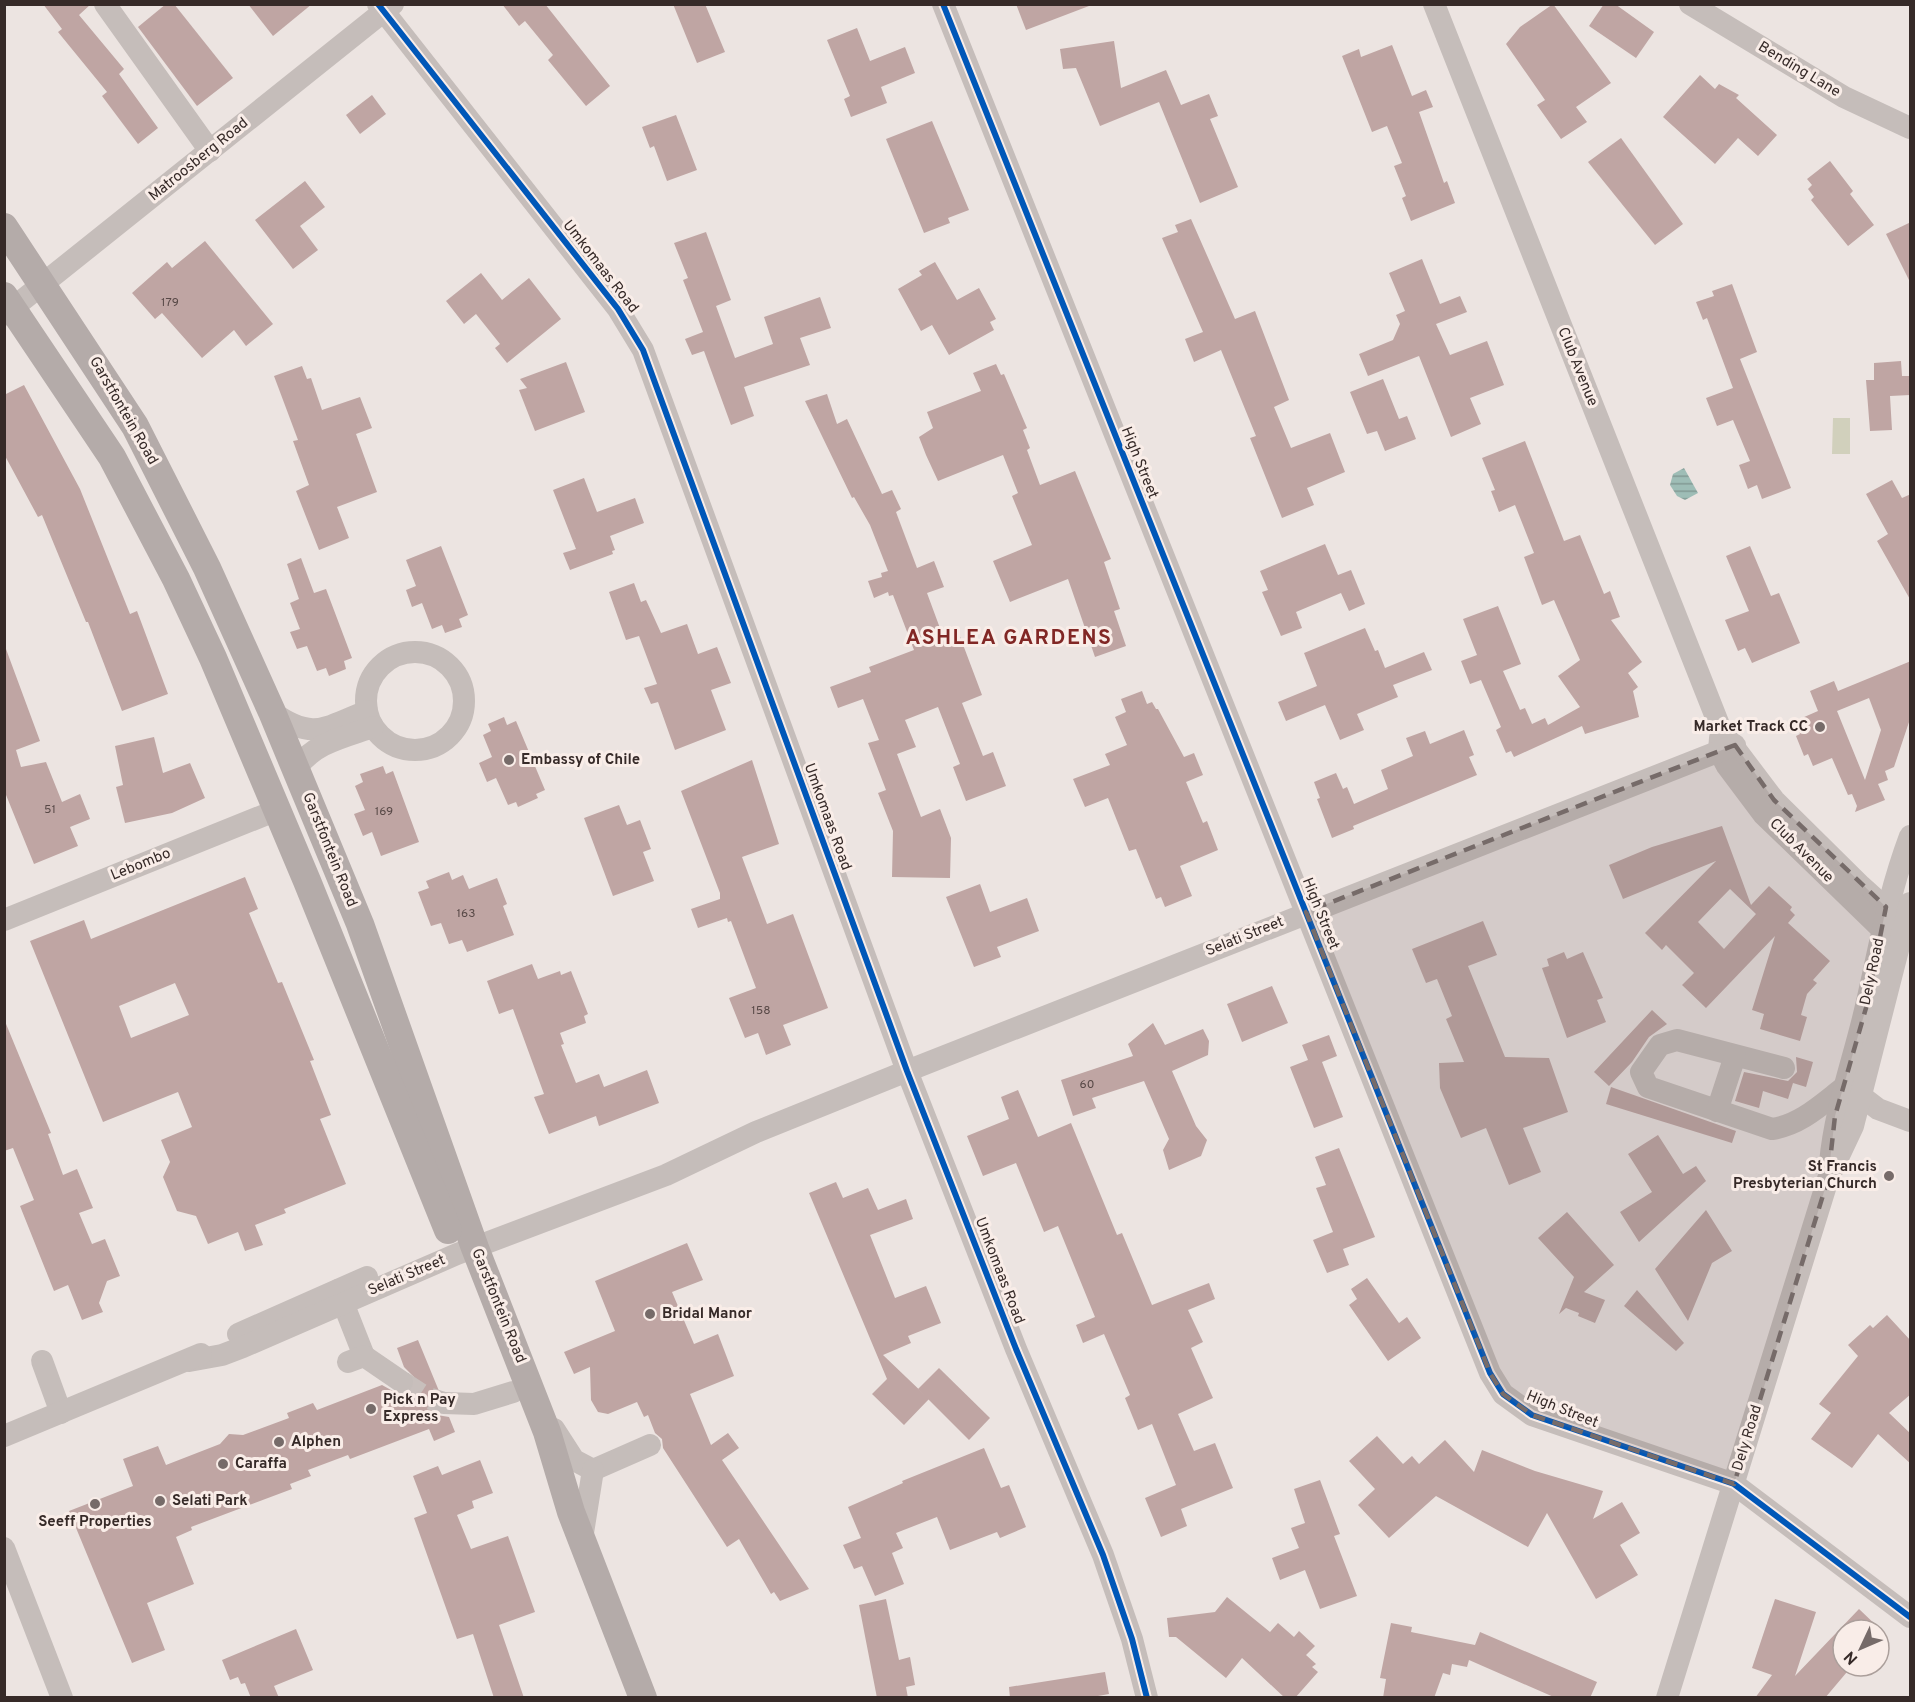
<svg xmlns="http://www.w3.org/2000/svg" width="1915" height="1702" font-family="Overpass,sans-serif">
<defs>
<pattern id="water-rules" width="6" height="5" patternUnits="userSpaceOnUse" patternTransform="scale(1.5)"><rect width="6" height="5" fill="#9ebdb6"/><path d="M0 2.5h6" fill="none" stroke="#829a94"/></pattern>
</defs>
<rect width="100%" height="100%" fill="#ece4e1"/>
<path fill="#d1d0bc" d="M1833 418H1850V454H1832Z"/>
<path fill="url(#water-rules)" d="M1684 468 1698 493 1685 500 1677 496 1670 485 1673 474Z"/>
<g fill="#bfa5a3" fill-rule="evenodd">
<path d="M43 4H91L79 15 124 69 119 74 158 128 138 144 102 96 107 92 58 32 62 29Z"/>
<path d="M166 4H174L233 78 197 106 138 27Z"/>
<path d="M248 4H312L273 36Z"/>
<path d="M502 4H545L610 86 586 106 548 60 553 55 525 21 519 26Z"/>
<path d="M673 4H705L725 52 697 63Z"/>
<path d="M1016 4H1089V6L1026 30Z"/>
<path d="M1553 4 1611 83 1576 107 1587 122 1561 139 1537 105 1545 100 1506 44 1520 27Z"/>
<path d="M1604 4H1615L1654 32 1636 58 1589 26Z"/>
<path d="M857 28 870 61 905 47 915 73 881 87 887 103 851 117 844 99 850 96 827 40Z"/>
<path d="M1114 41 1121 88 1166 70 1181 105 1209 94 1218 116 1210 119 1238 187 1200 203 1159 102 1100 126 1076 68 1063 69 1060 49Z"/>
<path d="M1392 45 1412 96 1426 90 1433 107 1419 112 1444 183 1447 181 1455 203 1411 221 1402 198 1406 196 1394 166 1402 163 1387 126 1372 132 1342 56 1359 49 1361 57Z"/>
<path d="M1700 75 1715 89 1719 84 1739 95 1736 98 1777 135 1758 156 1738 138 1715 164 1663 117Z"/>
<path d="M372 95 386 114 360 134 346 115Z"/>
<path d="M676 115 697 170 667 181 654 146 650 148 642 127Z"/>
<path d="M932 121 969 210 948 218 950 223 924 233 886 139Z"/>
<path d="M1621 138 1683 224 1655 245 1588 162Z"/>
<path d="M1830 161 1853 191 1850 194 1874 225 1848 246 1811 200 1814 197 1808 189 1812 185 1807 179Z"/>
<path d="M305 181 325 207 300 226 318 250 293 269 255 220Z"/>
<path d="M1191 219 1235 319 1255 311 1289 400 1274 407 1291 448 1330 433 1345 472 1307 488 1314 505 1282 518 1250 438 1256 436 1221 350 1194 362 1185 339 1203 332 1162 238 1178 232 1175 225Z"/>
<path d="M1911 222V284L1886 234Z"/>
<path d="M706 232 731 300 716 306 735 358 773 344 764 317 820 297 831 328 800 338 810 365 744 387 754 416 731 425 704 351 692 355 685 339 703 332 683 280 688 278 674 243Z"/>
<path d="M205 241 273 324 246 346 234 330 202 358 162 313 155 319 132 293 167 262 172 268Z"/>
<path d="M1422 259 1440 304 1460 296 1467 312 1436 324 1450 355 1487 341 1504 385 1470 398 1481 424 1451 437 1419 356 1368 376 1359 354 1393 340 1400 324 1396 315 1405 311 1389 273Z"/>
<path d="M935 262 957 300 979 288 996 319 990 322 994 330 949 355 932 325 921 331 898 289 922 275 919 271Z"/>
<path d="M481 273 502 300 529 278 561 319 507 363 495 348 500 344 476 314 464 324 446 301Z"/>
<path d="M1732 284 1757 352 1740 359 1791 488 1762 499 1757 485 1748 489 1739 465 1750 461 1733 420 1717 426 1706 398 1733 388 1707 318 1703 320 1696 302 1714 296 1712 291Z"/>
<path d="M1901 361 1902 376H1909L1910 395 1890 396 1892 430 1870 431 1866 380H1874V363Z"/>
<path d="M566 362 585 412 535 431 519 390 527 388 520 379Z"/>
<path d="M996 364 1001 375 1004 374 1027 428 1023 430 1030 448 1027 450 1040 485 1075 471 1111 559 1104 562 1120 609 1114 611 1126 646 1095 657 1068 579 1010 602 993 561 1032 545 1012 496 1018 493 1003 455 938 481 926 455 919 437 933 428 927 412 981 391 973 373Z"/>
<path d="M302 366 307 379 311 378 322 410 360 397 372 428 356 434 377 492 337 507 349 538 319 550 296 491 309 485 293 441 298 440 274 376Z"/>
<path d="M1383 379 1399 419 1407 416 1416 439 1385 451 1377 431 1367 434 1350 392Z"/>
<path d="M24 385 80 489 130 614 137 611 168 694 122 711 88 622H86L42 515 38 517 4 454V395Z"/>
<path d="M827 394 837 424 847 419 882 494 892 490 901 509 896 512 917 568 934 561 944 587 927 593 944 639 959 634 982 695 962 703 983 756 993 752 1006 786 966 801 953 767 960 764 938 707 905 720 916 747 897 754 921 817 940 809 951 838 950 878 892 877 893 831 878 793 886 790 868 743 879 740 863 699 838 708 830 687 871 672 869 667 914 650 893 595 889 596 888 592 874 598 868 581 882 577 881 573 888 571 870 525 854 497 852 498 805 401Z"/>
<path d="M1525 441 1564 541 1580 535 1604 594 1610 591 1620 617 1611 620 1642 662 1628 673 1638 687 1633 691 1639 717 1585 734 1582 726 1514 757 1511 751 1506 753 1496 730 1501 727 1481 680 1470 684 1461 661 1477 655 1463 619 1498 606 1521 664 1503 671 1520 710 1525 708 1532 724 1545 718 1548 725 1580 707 1558 676 1580 660 1554 600 1542 605 1524 557 1534 553 1515 505 1499 512 1491 491 1495 490 1482 458Z"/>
<path d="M584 478 597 512 635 498 644 523 610 536 615 550 612 551 613 554 570 570 563 553 576 549 553 490Z"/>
<path d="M1892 480 1902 498 1911 494V601L1877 541 1888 534 1866 494Z"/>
<path d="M1325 544 1338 575 1351 570 1365 604 1349 611 1341 593 1296 612 1302 628 1281 636 1262 592 1268 590 1260 571Z"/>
<path d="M441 546 468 615 459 619 462 627 445 633 442 625 432 629 422 603 412 607 406 590 416 586 406 560Z"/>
<path d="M1750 546 1771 596 1779 593 1800 643 1752 663 1745 648 1738 651 1725 620 1749 611 1726 556Z"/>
<path d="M301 558 314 593 326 589 352 658 344 661 346 669 329 676 326 668 317 671 307 646 297 649 290 632 300 629 290 603 299 599 287 564Z"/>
<path d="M634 583 641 602 646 600 661 633 687 624 698 654 717 647 731 683 711 690 726 730 675 750 658 702 651 704 644 688 657 684 639 636 626 640 609 592Z"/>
<path d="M1365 628 1375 651 1378 650 1385 668 1424 652 1432 670 1393 685 1398 697 1357 714 1364 730 1340 740 1325 705 1286 721 1278 702 1317 686 1304 653Z"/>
<path d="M6 649 40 741 16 750 21 767 46 762 62 802 80 794 90 819 70 827 78 846 34 864 4 790Z"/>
<path d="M1911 661V716L1894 767 1885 771 1888 780 1878 784 1885 800 1855 812 1857 806 1852 794 1848 795 1832 758 1813 766 1808 754 1804 756 1796 736 1800 734 1795 721 1818 711 1810 691 1834 681 1838 691ZM1869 698 1881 730 1865 780 1837 711Z"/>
<path d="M1142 691 1147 704 1152 702 1156 709H1158L1184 757 1194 753 1203 775 1186 782 1203 823 1207 821 1218 850 1180 866 1192 896 1165 907 1161 897 1156 899 1136 849 1129 851 1108 798 1085 807 1073 779 1110 765 1105 754 1127 745 1115 717 1126 712 1121 699Z"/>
<path d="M504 717 507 725 516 721 545 790 536 794 538 798 518 807 516 802 508 805 496 778 487 782 479 763 492 757 483 735 491 731 488 724Z"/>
<path d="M1464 730 1474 755 1469 757 1477 775 1353 826 1354 829 1332 838 1317 799 1320 798 1314 782 1336 773 1343 789 1347 787 1354 804 1388 789 1381 770 1413 756 1406 738 1425 731 1430 744Z"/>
<path d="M154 737 163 773 190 763 205 798 172 813 125 823 116 787 123 785 115 746Z"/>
<path d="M752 760 779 844 742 857 767 924 793 914 828 1008 783 1025 791 1045 766 1055 758 1033 745 1038 729 998 756 988 731 921 728 922 727 918 698 928 691 909 720 899V893L681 791Z"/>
<path d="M383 766 386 774 393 771 419 842 381 856 372 832 363 836 354 814 365 810 355 786 363 782 360 774Z"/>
<path d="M619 805 627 825 640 820 651 849 643 852 654 881 613 896 584 818Z"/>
<path d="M1722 826 1751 905 1769 886 1792 907 1790 910 1795 915 1788 923 1830 961 1813 980 1817 983 1807 994 1801 1015 1807 1017 1800 1041 1760 1029 1764 1014 1752 1010 1775 936 1706 1008 1682 985 1694 973 1666 945 1662 950 1645 933 1716 861 1623 899 1609 865 1652 847ZM1730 889 1756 914 1724 949 1698 922Z"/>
<path d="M449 872 452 880 463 875 469 889 497 878 507 904 503 906 514 935 467 952 462 940 449 944 441 923 431 926 418 892 429 888 426 881Z"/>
<path d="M245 877 258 909 249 913 278 983 282 982 314 1060 310 1061 331 1115 320 1119 346 1184 284 1209 286 1213 255 1225 263 1245 245 1251 238 1232 208 1244 196 1216 177 1211 163 1177 170 1162 161 1140 192 1127 178 1092 103 1122 30 941 84 920 91 939ZM175 983 189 1015 131 1038 119 1006Z"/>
<path d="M980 884 990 912 1027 898 1039 931 997 947 1001 957 974 967 946 897Z"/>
<path d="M1483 921 1497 955 1468 966 1505 1057 1549 1058 1568 1112 1523 1128 1541 1172 1509 1185 1486 1128 1461 1138 1440 1088 1439 1063 1464 1062 1446 1019 1452 1016 1437 979 1426 983 1412 949Z"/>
<path d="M1564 952 1567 959 1583 952 1603 998 1597 1000 1606 1022 1567 1038 1542 968 1549 966 1547 959Z"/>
<path d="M532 964 538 979 560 971 561 975 571 971 588 1014 584 1016 586 1023 560 1033 564 1044 561 1045 576 1083 599 1074 604 1087 647 1070 659 1103 599 1126 596 1116 549 1134 534 1097 544 1094 513 1009 499 1014 487 981Z"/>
<path d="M1272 986 1288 1023 1242 1042 1227 1004Z"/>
<path d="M1652 1010 1667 1024 1649 1037 1632 1062 1609 1086 1594 1072Z"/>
<path d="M4 1019 51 1133 48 1134 63 1175 77 1169 93 1208 79 1213 92 1244 105 1239 120 1276 107 1281 99 1303 103 1312 82 1320 68 1285 54 1291 20 1206 34 1200 13 1148 4 1151Z"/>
<path d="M1153 1023 1165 1045 1203 1029 1209 1041 1208 1055 1172 1071 1196 1126 1207 1140 1201 1156 1169 1170 1163 1150 1169 1139 1144 1081 1092 1098 1096 1108 1073 1116 1061 1080 1133 1056 1128 1044Z"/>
<path d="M1329 1035 1337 1056 1322 1062 1343 1117 1314 1128 1290 1067 1308 1060 1302 1045Z"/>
<path d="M1796 1057 1813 1062 1806 1087 1793 1083 1788 1099 1763 1091 1759 1108 1735 1101 1744 1072 1788 1081 1797 1072Z"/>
<path d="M1611 1087 1736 1131 1732 1143 1606 1104Z"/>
<path d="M1018 1090 1038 1137 1071 1123 1117 1235 1122 1233 1152 1305 1209 1283 1215 1299 1188 1310 1203 1342 1191 1348 1213 1398 1178 1414 1194 1451 1215 1443 1233 1488 1181 1509 1187 1526 1161 1537 1145 1498 1176 1485 1152 1424 1138 1430 1125 1398 1130 1395 1104 1334 1083 1343 1076 1325 1095 1317 1058 1226 1044 1232 1016 1163 983 1176 967 1136 1009 1119 1001 1097Z"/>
<path d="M1658 1135 1683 1174 1696 1166 1706 1181 1639 1242 1620 1212 1652 1192 1628 1154Z"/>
<path d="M1339 1148 1375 1237 1343 1249 1349 1265 1327 1273 1313 1240 1333 1232 1316 1188 1326 1185 1315 1157Z"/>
<path d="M836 1182 843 1198 868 1188 878 1210 906 1199 913 1219 870 1235 895 1298 926 1286 941 1323 908 1336 911 1343 883 1355 929 1399 904 1425 872 1394 887 1379 809 1193Z"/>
<path d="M1706 1210 1732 1251 1712 1263 1688 1321 1655 1269Z"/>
<path d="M1567 1212 1614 1265 1584 1292 1605 1300 1595 1323 1578 1316 1579 1313 1566 1308 1559 1314 1574 1277 1538 1238Z"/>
<path d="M687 1243 703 1280 672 1292 694 1344 718 1334 734 1376 690 1394 711 1445 728 1433 739 1448 722 1460 809 1589 780 1601 774 1592 771 1594 739 1539 727 1547 663 1448 662 1439 655 1433 648 1415 644 1417 637 1402 608 1414 598 1412 591 1400 590 1367 574 1374 564 1352 615 1331 595 1281Z"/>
<path d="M1367 1278 1399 1323 1407 1317 1421 1338 1388 1361 1349 1305 1357 1299 1351 1289Z"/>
<path d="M1637 1290 1684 1343 1676 1351 1624 1306Z"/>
<path d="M1887 1315 1911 1341V1394L1889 1413 1911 1434V1464L1878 1434 1852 1468 1811 1439 1831 1413 1819 1404 1858 1356 1848 1345 1870 1325 1873 1328Z"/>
<path d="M418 1340 439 1391 432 1396V1409L437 1415 449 1417 455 1432 434 1441 429 1429 350 1459 348 1455 308 1470 311 1476 290 1484 292 1489 191 1527 192 1530 176 1537 194 1584 147 1603 165 1650 132 1663 69 1511 133 1486 123 1459 158 1446 166 1465 220 1444 229 1434 243 1435 289 1418 287 1413 313 1403 317 1410 382 1385 400 1395 408 1394 413 1389 414 1377 404 1367 397 1348Z"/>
<path d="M939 1368 990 1418 969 1440 918 1389Z"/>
<path d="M1377 1436 1403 1464 1412 1456 1419 1464 1445 1440 1474 1472 1482 1450 1535 1471 1603 1491 1593 1519 1622 1502 1640 1533 1620 1545 1638 1575 1596 1599 1547 1513 1528 1547 1436 1496 1389 1538 1358 1505 1375 1489 1349 1461Z"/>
<path d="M984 1448 1001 1488 1009 1485 1026 1527 1000 1538 997 1532 950 1550 937 1517 896 1533 903 1548 892 1553 904 1584 875 1596 862 1566 854 1569 843 1545 861 1538 848 1507 903 1483 902 1481Z"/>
<path d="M480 1460 493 1493 472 1501 474 1508 457 1515 471 1549 508 1536 535 1612 499 1625 524 1698H494L473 1634 457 1639 414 1518 427 1513 413 1476 438 1466 442 1475Z"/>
<path d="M1320 1480 1340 1534 1334 1536 1357 1596 1320 1609 1305 1570 1280 1580 1272 1558 1299 1548 1291 1528 1305 1523 1294 1489Z"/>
<path d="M1227 1597 1270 1632 1278 1623 1294 1637 1299 1631 1315 1646 1306 1655 1316 1664 1312 1667 1318 1672 1295 1698H1285L1242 1658 1226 1678 1176 1637H1169L1167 1618 1215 1612Z"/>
<path d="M886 1599 899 1660 910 1657 915 1685 906 1687 908 1698H877L859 1605Z"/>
<path d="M1775 1599 1816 1612 1795 1676 1859 1609 1881 1630H1843V1666H1852L1825 1698H1755L1772 1675 1752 1668Z"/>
<path d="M1391 1623 1412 1627 1411 1632 1475 1645 1480 1632 1597 1682 1590 1698H1556L1469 1660 1467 1667 1452 1664 1450 1675 1443 1673 1434 1698H1383L1386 1679 1380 1678Z"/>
<path d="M296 1629 313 1670 274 1686 279 1698H251L245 1683 241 1684 238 1677 230 1680 222 1660Z"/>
<path d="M1105 1672 1109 1694 1087 1698H1010L1009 1687Z"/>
</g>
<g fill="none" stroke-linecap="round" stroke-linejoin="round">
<path stroke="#c8bfbc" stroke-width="22" stroke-dasharray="22 11" stroke-linecap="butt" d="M402 1382 425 1397 444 1403"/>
<g stroke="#c5bdba" stroke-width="22">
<path d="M105 4 210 151"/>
<path d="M378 4 618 309 643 350 907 1071 1016 1349 1103 1555 1132 1639 1147 1698"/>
<path d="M943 4 1490 1373 1503 1394 1532 1415 1734 1484 1910 1617"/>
<path d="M1434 4 1721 730 1774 800 1861 886 1910 930"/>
<path d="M1690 4 1844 97 1910 128"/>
<path d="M4 315 393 4"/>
<circle cx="415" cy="701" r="49"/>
<path d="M272 712C312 741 325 728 367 711"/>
<path d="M1720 738 1719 751 1727 766 1763 814 1890 937"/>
<path d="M296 769C313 743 345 737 373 727"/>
<path d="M4 920 277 810"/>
<path d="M1784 1068 1677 1040 1660 1045 1641 1072 1648 1087 1772 1129C1800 1125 1821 1105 1843 1088"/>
<path d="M1861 1096 1878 1109 1910 1121"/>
<path d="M1717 1111 1735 1056"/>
<path d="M1830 1163C1835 1108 1854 1059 1866 1006 1880 945 1888 895 1910 836"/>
<path d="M338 1290 364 1356"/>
<path d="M238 1334 367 1277"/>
<path d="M42 1361 61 1413"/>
<path d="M189 1361 222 1355 243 1347 457 1254 666 1175 756 1132 907 1071 1735 745"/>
<path d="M348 1362 364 1356 402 1382"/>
<path d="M444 1403 474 1404 513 1392"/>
<path d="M554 1429 574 1460 593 1470 650 1445"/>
<path d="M4 1436 201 1354"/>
<path d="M582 1539 593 1470"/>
<path d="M4 1548 62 1698"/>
<path d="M1667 1698 1828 1179 1853 1126 1910 903"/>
</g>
<g stroke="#b4aba9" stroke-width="28">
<path d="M4 227 135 426 207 568 272 712 360 924 475 1248 547 1432 571 1512 643 1698"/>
<path d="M4 296 112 457 176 579 213 658 307 881 448 1230"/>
</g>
<g stroke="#f9ede8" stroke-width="10">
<g id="cycleway">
<path d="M378 4 618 309 643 350 907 1071 1016 1349 1103 1555 1132 1639 1147 1698"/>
<path d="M943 4 1490 1373 1503 1394 1532 1415 1734 1484 1910 1617"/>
</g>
</g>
<use href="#cycleway" stroke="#0057b8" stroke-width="6"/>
</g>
<path fill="#766b69" fill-opacity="0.2" stroke="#766b69" stroke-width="4.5" stroke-dasharray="12 8" stroke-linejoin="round" d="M1735 745 1774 800 1886 907 1866 1008 1835 1116 1828 1179 1734 1484 1532 1415 1503 1394 1490 1373 1306 912Z"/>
<g fill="#766b69" stroke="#f9ede8" stroke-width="2">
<circle cx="1820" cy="727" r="6"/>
<circle cx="509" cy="760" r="6"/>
<circle cx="1889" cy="1176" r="6"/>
<circle cx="650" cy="1314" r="6"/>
<circle cx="371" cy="1409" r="6"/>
<circle cx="279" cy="1442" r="6"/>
<circle cx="223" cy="1464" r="6"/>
<circle cx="160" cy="1501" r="6"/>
<circle cx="95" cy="1504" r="6"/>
</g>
<g text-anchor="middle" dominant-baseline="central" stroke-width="6" stroke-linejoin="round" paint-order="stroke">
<g font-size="12" fill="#584947">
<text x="170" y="303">179</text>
<text x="50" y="810">51</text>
<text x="384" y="812">169</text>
<text x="466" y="914">163</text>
<text x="761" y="1011">158</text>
<text x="1087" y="1085">60</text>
</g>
<g font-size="15" fill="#362a28" stroke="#f9ede8">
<text transform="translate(1799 70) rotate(31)">Bending Lane</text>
<text transform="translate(199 160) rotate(-39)">Matroosberg Road</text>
<text transform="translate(600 267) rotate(52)">Umkomaas Road</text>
<text transform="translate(1577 367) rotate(68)">Club Avenue</text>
<text transform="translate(123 411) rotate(60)">Garstfontein Road</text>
<text transform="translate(1139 463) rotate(68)">High Street</text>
<text transform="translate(827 817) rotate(70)">Umkomaas Road</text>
<text transform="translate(329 850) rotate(68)">Garstfontein Road</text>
<text transform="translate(1801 851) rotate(45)">Club Avenue</text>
<text transform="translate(141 865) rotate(-22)">Lebombo</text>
<text transform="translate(1320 914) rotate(68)">High Street</text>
<text transform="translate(1245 937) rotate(-22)">Selati Street</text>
<text transform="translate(1873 972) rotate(-78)">Dely Road</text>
<text transform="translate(999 1271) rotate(69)">Umkomaas Road</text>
<text transform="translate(407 1276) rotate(-23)">Selati Street</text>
<text transform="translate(498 1306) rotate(68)">Garstfontein Road</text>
<text transform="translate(1562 1410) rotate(22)">High Street</text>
<text transform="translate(1748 1438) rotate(-73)">Dely Road</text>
</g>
<g font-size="15" font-weight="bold" fill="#362a28" stroke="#f9ede8" text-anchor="start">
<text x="1808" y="727" text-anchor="end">Market Track CC</text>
<text x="521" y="760">Embassy of Chile</text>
<text x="1877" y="1167" text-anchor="end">St Francis<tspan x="1877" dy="17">Presbyterian Church</tspan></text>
<text x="662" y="1314">Bridal Manor</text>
<text x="383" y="1400">Pick n Pay<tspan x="383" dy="17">Express</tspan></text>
<text x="291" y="1442">Alphen</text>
<text x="235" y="1464">Caraffa</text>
<text x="172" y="1501">Selati Park</text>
<text x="95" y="1522" text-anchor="middle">Seeff Properties</text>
</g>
<g font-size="21" font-weight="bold" letter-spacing="1.5" fill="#812725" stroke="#f9ede8">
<text x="1009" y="638">ASHLEA GARDENS</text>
</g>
</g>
<rect width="1915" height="1702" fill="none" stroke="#362a28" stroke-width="12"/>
<g transform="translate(1861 1648) rotate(226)"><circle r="28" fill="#f9ede8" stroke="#ab9f9b" stroke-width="1.5"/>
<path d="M0-4.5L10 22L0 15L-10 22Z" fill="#766b69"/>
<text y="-9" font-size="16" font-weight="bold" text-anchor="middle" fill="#362a28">N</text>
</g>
</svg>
